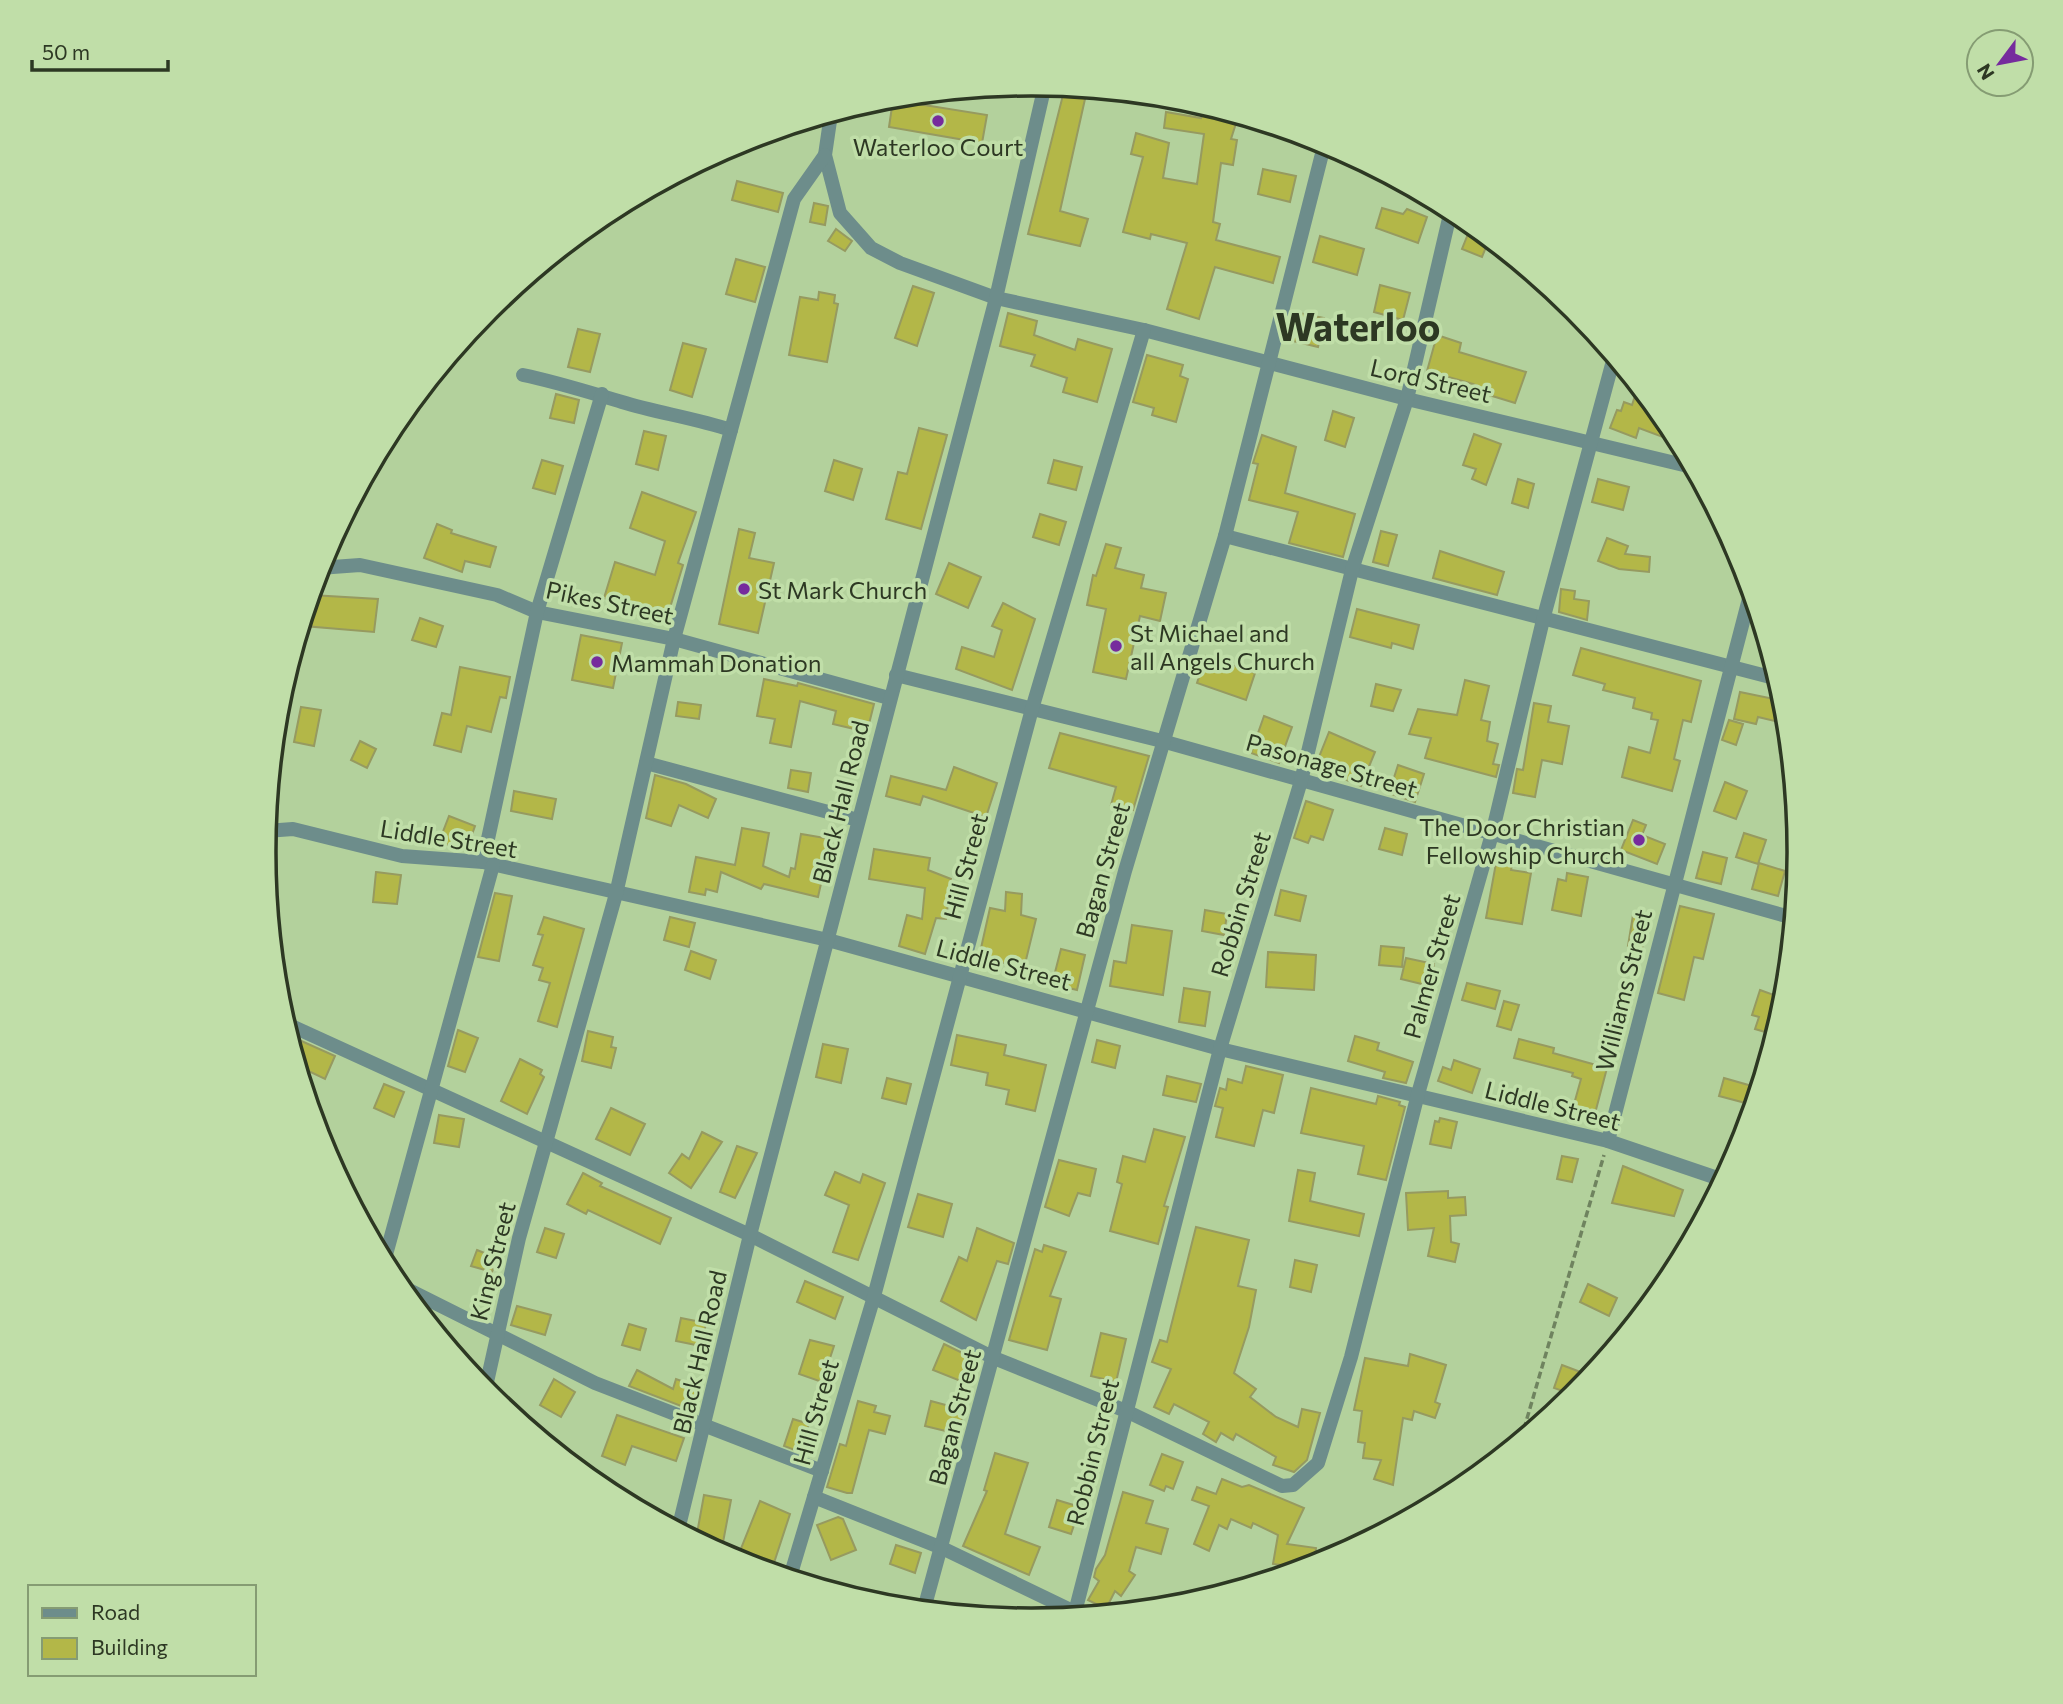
<svg xmlns="http://www.w3.org/2000/svg" width="2063" height="1704" font-family="Commissioner,sans-serif">
<rect width="100%" height="100%" fill="#b3d19c"/>
<g fill="#b3b748" stroke="#969a60" stroke-width="2">
<path d="M1065 87 1087 90 1060 211 1088 219 1080 246 1028 234Z"/>
<path d="M893 100 987 115 982 143 889 127Z"/>
<path d="M1205 107 1238 117 1231 139 1237 140 1233 165 1221 163 1213 222 1220 224 1216 240 1280 257 1273 283 1215 267 1199 319 1167 309 1187 243 1151 234 1150 239 1123 232 1143 157 1131 154 1136 133 1169 143 1163 178 1197 184 1204 134 1164 128 1166 112 1201 118Z"/>
<path d="M1263 169 1296 176 1290 202 1258 194Z"/>
<path d="M737 181 783 193 778 212 732 200Z"/>
<path d="M814 203 828 206 825 225 810 222Z"/>
<path d="M1382 208 1403 214 1407 209 1427 217 1418 243 1376 228Z"/>
<path d="M836 229 852 241 845 251 828 241Z"/>
<path d="M1468 234 1488 242 1482 257 1462 249Z"/>
<path d="M1320 236 1364 249 1357 275 1313 262Z"/>
<path d="M736 259 765 267 755 302 726 294Z"/>
<path d="M1380 285 1410 293 1403 320 1374 312Z"/>
<path d="M913 286 934 293 917 346 895 338Z"/>
<path d="M819 292 835 295 834 303 838 304 827 362 789 355 800 297 818 300Z"/>
<path d="M1008 313 1037 321 1034 335 1075 350 1078 339 1112 349 1097 402 1063 392 1067 378 1031 366 1035 355 1000 346Z"/>
<path d="M1299 313 1324 318 1318 347 1293 341Z"/>
<path d="M578 329 600 334 590 372 568 367Z"/>
<path d="M1437 335 1461 343 1459 352 1526 372 1515 403 1489 395 1490 391 1473 384 1427 371Z"/>
<path d="M683 343 706 349 692 397 670 390Z"/>
<path d="M1147 355 1183 365 1180 376 1188 379 1176 422 1152 415 1154 408 1133 402Z"/>
<path d="M1638 387 1670 426 1668 439 1639 428 1636 438 1610 428 1617 410 1621 411 1624 402 1632 405Z"/>
<path d="M556 394 579 400 574 423 550 418Z"/>
<path d="M1333 411 1354 418 1345 447 1325 440Z"/>
<path d="M919 428 947 435 921 529 886 519 898 472 907 474Z"/>
<path d="M644 431 666 436 658 470 636 464Z"/>
<path d="M1474 434 1501 444 1486 485 1472 479 1476 469 1463 465Z"/>
<path d="M1262 435 1296 447 1285 493 1355 514 1343 557 1289 543 1298 512 1249 500 1258 464 1253 463Z"/>
<path d="M542 460 563 466 555 494 533 488Z"/>
<path d="M834 460 862 469 853 500 825 491Z"/>
<path d="M1054 460 1082 467 1076 490 1048 483Z"/>
<path d="M1518 479 1534 484 1528 508 1512 503Z"/>
<path d="M1598 479 1629 487 1623 510 1592 502Z"/>
<path d="M642 492 696 512 678 563 683 565 665 624 630 613 632 607 604 598 615 562 655 575 665 541 630 528Z"/>
<path d="M1040 514 1066 522 1059 545 1033 537Z"/>
<path d="M437 524 452 530 451 533 496 547 490 567 465 561 462 572 424 558Z"/>
<path d="M739 529 755 533 749 558 774 563 758 633 719 624Z"/>
<path d="M1381 531 1397 535 1388 566 1373 562Z"/>
<path d="M1607 538 1628 546 1625 554 1650 557 1649 572 1619 569 1598 561Z"/>
<path d="M1106 544 1121 548 1115 568 1144 575 1141 588 1166 593 1160 621 1140 616 1126 679 1093 672 1106 609 1087 605 1093 575 1096 576Z"/>
<path d="M1440 551 1504 572 1497 595 1433 578Z"/>
<path d="M949 563 981 577 968 608 936 594Z"/>
<path d="M1561 589 1575 591 1574 599 1589 601 1587 620 1559 612Z"/>
<path d="M311 595 378 599 374 632 304 626Z"/>
<path d="M1003 603 1035 619 1012 690 956 669 962 647 994 657 1002 630 992 626Z"/>
<path d="M1357 609 1419 625 1413 649 1392 643 1391 648 1350 637Z"/>
<path d="M420 618 443 626 436 647 412 640Z"/>
<path d="M581 635 622 643 613 688 572 680Z"/>
<path d="M1581 648 1701 681 1691 722 1683 720 1674 759 1680 761 1672 791 1622 777 1629 747 1650 753 1658 720 1651 719 1652 713 1633 708 1635 698 1603 690 1605 684 1573 675Z"/>
<path d="M1206 656 1255 673 1246 700 1197 683Z"/>
<path d="M460 667 510 677 506 698 500 697 491 732 467 726 461 752 434 745 442 713 451 715Z"/>
<path d="M764 679 797 686 798 683 874 704 867 732 833 724 836 711 800 701 791 747 770 743 775 719 757 716Z"/>
<path d="M1465 680 1489 686 1481 720 1490 722 1487 741 1498 744 1493 764 1499 765 1496 777 1425 758 1431 738 1409 734 1418 709 1457 715Z"/>
<path d="M1376 684 1401 690 1393 711 1371 706Z"/>
<path d="M1740 692 1784 701 1787 724 1758 717 1756 724 1734 719Z"/>
<path d="M678 702 701 705 699 719 676 716Z"/>
<path d="M1534 703 1551 706 1548 722 1569 726 1562 764 1542 760 1535 797 1513 793 1517 769 1523 770Z"/>
<path d="M301 707 321 710 314 746 294 742Z"/>
<path d="M1264 716 1292 727 1279 763 1251 753Z"/>
<path d="M1729 720 1743 724 1736 745 1722 740Z"/>
<path d="M1329 732 1375 752 1361 786 1315 767Z"/>
<path d="M1060 733 1149 756 1133 810 1111 805 1116 787 1049 768Z"/>
<path d="M360 741 376 749 367 768 351 760Z"/>
<path d="M1398 765 1424 774 1415 802 1389 793Z"/>
<path d="M954 767 997 783 986 817 923 796 920 805 886 796 891 776 946 790Z"/>
<path d="M791 770 811 773 808 792 788 788Z"/>
<path d="M655 775 686 784 716 799 708 818 679 805 671 826 646 818Z"/>
<path d="M1725 782 1747 791 1736 819 1714 811Z"/>
<path d="M514 791 556 799 552 819 511 811Z"/>
<path d="M1306 801 1333 810 1323 840 1311 836 1308 843 1294 838Z"/>
<path d="M449 816 475 826 466 851 439 842Z"/>
<path d="M1633 820 1646 825 1642 835 1665 844 1657 864 1621 850Z"/>
<path d="M742 828 769 833 763 866 789 877 791 868 795 869 801 834 831 839 818 897 764 884 761 889 721 872 717 892 706 889 705 895 689 892 696 857 735 865Z"/>
<path d="M1385 828 1407 834 1402 855 1379 849Z"/>
<path d="M1744 833 1766 840 1758 864 1736 857Z"/>
<path d="M874 849 930 858 928 870 951 879 946 919 936 918 925 954 899 946 907 915 922 919 925 888 869 879Z"/>
<path d="M1703 852 1727 858 1721 884 1696 878Z"/>
<path d="M1496 863 1512 865 1511 870 1531 873 1522 924 1486 918Z"/>
<path d="M1759 863 1785 871 1778 896 1752 889Z"/>
<path d="M376 872 401 875 397 904 373 902Z"/>
<path d="M1567 873 1588 877 1581 916 1552 910 1558 879 1566 881Z"/>
<path d="M1281 890 1306 896 1300 921 1275 915Z"/>
<path d="M1006 892 1022 894 1021 915 1036 919 1024 968 979 957 990 908 1005 911Z"/>
<path d="M495 893 512 896 499 961 478 957Z"/>
<path d="M1680 906 1714 914 1703 959 1694 957 1684 1000 1658 993Z"/>
<path d="M1205 910 1227 914 1224 935 1202 931Z"/>
<path d="M1633 915 1647 918 1642 949 1628 946Z"/>
<path d="M544 917 584 929 557 1027 538 1021 550 983 539 980 543 968 533 965 543 935 538 934Z"/>
<path d="M670 917 695 923 689 947 664 940Z"/>
<path d="M1132 925 1172 931 1163 995 1110 986 1114 961 1126 963Z"/>
<path d="M1381 946 1404 948 1402 967 1379 965Z"/>
<path d="M1061 949 1085 955 1077 990 1052 984Z"/>
<path d="M691 951 716 960 710 979 685 970Z"/>
<path d="M1268 952 1316 955 1314 990 1266 987Z"/>
<path d="M1406 958 1434 964 1430 986 1401 979Z"/>
<path d="M1467 983 1500 991 1495 1009 1462 1000Z"/>
<path d="M1184 988 1210 992 1205 1026 1179 1022Z"/>
<path d="M1760 990 1785 999 1772 1034 1755 1029 1759 1017 1752 1015Z"/>
<path d="M1504 1001 1519 1005 1511 1030 1497 1026Z"/>
<path d="M458 1030 478 1038 465 1072 448 1066Z"/>
<path d="M588 1031 613 1037 611 1047 616 1048 611 1068 582 1061Z"/>
<path d="M288 1035 335 1056 325 1079 298 1066Z"/>
<path d="M957 1035 1006 1045 1004 1055 1046 1065 1035 1111 1006 1104 1009 1090 986 1085 988 1073 951 1065Z"/>
<path d="M1355 1036 1379 1043 1377 1050 1413 1062 1406 1083 1383 1078 1385 1072 1348 1061Z"/>
<path d="M1519 1039 1554 1048 1553 1053 1607 1068 1593 1121 1571 1115 1581 1079 1572 1076 1573 1073 1514 1058Z"/>
<path d="M1097 1040 1120 1046 1115 1068 1092 1062Z"/>
<path d="M823 1044 848 1049 841 1083 816 1077Z"/>
<path d="M520 1059 542 1070 540 1074 544 1077 527 1114 501 1101Z"/>
<path d="M1454 1060 1480 1069 1472 1093 1438 1081 1443 1067 1451 1070Z"/>
<path d="M1246 1066 1283 1075 1274 1113 1263 1110 1254 1146 1216 1137 1223 1108 1215 1106 1220 1088 1226 1090 1228 1079 1242 1083Z"/>
<path d="M1167 1076 1201 1084 1196 1102 1163 1095Z"/>
<path d="M887 1078 911 1084 906 1104 882 1098Z"/>
<path d="M1724 1078 1759 1088 1753 1105 1719 1096Z"/>
<path d="M384 1084 404 1092 394 1117 374 1108Z"/>
<path d="M1311 1088 1376 1104 1378 1096 1400 1102 1399 1105 1405 1107 1386 1180 1358 1174 1364 1146 1301 1133Z"/>
<path d="M611 1108 645 1124 630 1155 596 1139Z"/>
<path d="M439 1115 464 1119 459 1147 434 1143Z"/>
<path d="M1440 1118 1457 1122 1451 1148 1430 1144 1435 1121 1439 1122Z"/>
<path d="M1154 1129 1185 1137 1164 1206 1168 1207 1158 1244 1110 1231 1122 1184 1117 1182 1123 1156 1145 1162Z"/>
<path d="M702 1132 722 1142 691 1188 669 1173 682 1154 689 1159Z"/>
<path d="M737 1146 757 1153 735 1198 720 1192Z"/>
<path d="M1562 1156 1578 1159 1572 1182 1557 1179Z"/>
<path d="M1059 1160 1096 1169 1090 1196 1078 1193 1069 1216 1045 1207Z"/>
<path d="M1623 1166 1683 1190 1674 1216 1612 1203Z"/>
<path d="M1298 1170 1315 1173 1310 1201 1364 1214 1359 1236 1289 1221Z"/>
<path d="M835 1172 860 1183 863 1174 885 1183 858 1260 833 1252 849 1205 825 1195Z"/>
<path d="M583 1173 602 1183 600 1186 671 1218 660 1244 588 1210 586 1214 567 1204Z"/>
<path d="M1448 1191V1198L1465 1197 1466 1215 1450 1216 1451 1242 1459 1244 1455 1262 1428 1256 1434 1228 1408 1230 1406 1193Z"/>
<path d="M918 1194 952 1204 943 1237 908 1227Z"/>
<path d="M1196 1227 1249 1240 1238 1286 1256 1290 1249 1327 1234 1373 1256 1389 1250 1397 1276 1417 1298 1427 1302 1409 1320 1413 1307 1460 1294 1472 1273 1465 1276 1457 1236 1434 1233 1440 1221 1433 1216 1442 1203 1434 1209 1422 1174 1404 1169 1414 1154 1407 1171 1369 1152 1362 1160 1340 1167 1342Z"/>
<path d="M545 1228 564 1234 556 1258 537 1252Z"/>
<path d="M977 1228 1014 1243 1008 1264 997 1261 976 1320 941 1301 959 1257 967 1261Z"/>
<path d="M1044 1245 1066 1252 1050 1296 1061 1299 1047 1350 1009 1340 1035 1249 1042 1252Z"/>
<path d="M477 1250 497 1258 492 1272 471 1266Z"/>
<path d="M1295 1260 1317 1265 1311 1292 1290 1287Z"/>
<path d="M805 1281 843 1297 835 1319 797 1302Z"/>
<path d="M1588 1284 1617 1298 1609 1316 1580 1302Z"/>
<path d="M517 1306 551 1315 545 1335 511 1325Z"/>
<path d="M681 1318 706 1323 701 1346 676 1341Z"/>
<path d="M629 1324 646 1329 640 1350 622 1345Z"/>
<path d="M1101 1333 1126 1339 1116 1382 1091 1376Z"/>
<path d="M810 1340 834 1346 822 1382 799 1374Z"/>
<path d="M944 1344 977 1360 968 1384 933 1370Z"/>
<path d="M1410 1354 1446 1365 1435 1402 1440 1404 1435 1418 1414 1411 1412 1420 1403 1418 1393 1485 1374 1479 1381 1460 1363 1458 1365 1443 1358 1442 1362 1411 1354 1410 1365 1358 1408 1366Z"/>
<path d="M1562 1365 1591 1376 1574 1395 1554 1388Z"/>
<path d="M637 1370 673 1389 676 1379 702 1388 694 1411 629 1386Z"/>
<path d="M554 1379 575 1392 561 1417 540 1405Z"/>
<path d="M858 1401 876 1406 874 1412 890 1416 885 1434 869 1430 852 1493H847L827 1487 840 1444 846 1446Z"/>
<path d="M931 1401 964 1410 958 1434 925 1426Z"/>
<path d="M617 1415 684 1438 676 1461 632 1446 625 1465 602 1456Z"/>
<path d="M793 1419 809 1424 800 1452 784 1446Z"/>
<path d="M995 1453 1028 1463 1005 1534 1040 1547 1029 1575 963 1546 987 1491 984 1490Z"/>
<path d="M1162 1454 1183 1462 1173 1489 1166 1486 1164 1491 1150 1485Z"/>
<path d="M1222 1479 1242 1487 1249 1485 1304 1508 1287 1544 1316 1548 1314 1565 1305 1568 1273 1564 1278 1535 1253 1523 1251 1528 1231 1519 1227 1529 1219 1525 1209 1551 1194 1544 1209 1506 1192 1500 1197 1487 1216 1494Z"/>
<path d="M1123 1492 1153 1501 1146 1523 1168 1529 1161 1554 1136 1547 1129 1571 1135 1575 1121 1596 1115 1591 1106 1609 1088 1600 1099 1581 1094 1577 1096 1569 1105 1555Z"/>
<path d="M704 1495 731 1500 721 1553 696 1539Z"/>
<path d="M1057 1500 1080 1507 1071 1534 1049 1527Z"/>
<path d="M760 1501 790 1514 771 1572 736 1561Z"/>
<path d="M838 1517 843 1519 856 1550 831 1560 817 1525Z"/>
<path d="M896 1545 921 1553 915 1573 890 1564Z"/>
</g>
<g fill="none" stroke-linecap="round" stroke-linejoin="round">
<path stroke="#6f835f" stroke-width="3.5" stroke-dasharray="7 3.5" stroke-linecap="butt" d="M1521 1439 1604 1155"/>
<g stroke="#6d8d8b" stroke-width="14">
<path d="M831 114 825 155 840 213 871 248 900 263 996 298 1144 330 1407 399 1692 467"/>
<path d="M523 375C557 382 588 392 622 402 658 413 695 418 731 430"/>
<path d="M1225 536 1778 679"/>
<path d="M319 568 360 565 497 595 537 612 674 639 889 698"/>
<path d="M896 675 1162 741 1793 918"/>
<path d="M646 763 858 820"/>
<path d="M266 831 293 829 402 856 483 862 828 940 1220 1049 1608 1141 1723 1180"/>
<path d="M483 862 537 612 602 394"/>
<path d="M285 1023 750 1235 994 1358 1126 1411 1282 1486 1293 1485 1318 1463 1351 1357 1418 1094 1492 834 1543 620 1614 357"/>
<path d="M1608 1141 1751 591"/>
<path d="M384 1262 493 865"/>
<path d="M397 1284 595 1383 822 1471"/>
<path d="M485 1391 519 1238 616 894 674 639 794 199 825 155"/>
<path d="M814 1497 942 1548 1081 1615"/>
<path d="M678 1530 750 1235 996 298 1045 85"/>
<path d="M790 1577 873 1300 1032 709 1144 330"/>
<path d="M924 1609 1125 871 1225 536 1325 142"/>
<path d="M1074 1616 1220 1049 1301 781 1352 570 1407 399 1451 210"/>
</g>
</g>
<g fill="#762b9d" stroke="#c0dea8" stroke-width="2.5">
<circle cx="938" cy="121" r="7"/>
<circle cx="744" cy="589" r="7"/>
<circle cx="1116" cy="646" r="7"/>
<circle cx="597" cy="662" r="7"/>
<circle cx="1639" cy="840" r="7"/>
</g>
<g text-anchor="middle" dominant-baseline="central" stroke-width="7" stroke-linejoin="round" paint-order="stroke">
<g font-size="24" fill="#2d3823" stroke="#c0dea8" text-anchor="start">
<text x="938" y="146" text-anchor="middle">Waterloo Court</text>
<text x="758" y="589">St Mark Church</text>
<text x="1130" y="632">St Michael and<tspan x="1130" dy="28">all Angels Church</tspan></text>
<text x="611" y="662">Mammah Donation</text>
<text x="1625" y="826" text-anchor="end">The Door Christian<tspan x="1625" dy="28">Fellowship Church</tspan></text>
</g>
<g font-size="24" fill="#2d3823" stroke="#c0dea8">
<text transform="translate(1431 380) rotate(13)">Lord Street</text>
<text transform="translate(610 602) rotate(12)">Pikes Street</text>
<text transform="translate(1332 765) rotate(16)">Pasonage Street</text>
<text transform="translate(840 802) rotate(-76)">Black Hall Road</text>
<text transform="translate(449 838) rotate(9)">Liddle Street</text>
<text transform="translate(965 866) rotate(-75)">Hill Street</text>
<text transform="translate(1102 870) rotate(-74)">Bagan Street</text>
<text transform="translate(1240 904) rotate(-73)">Robbin Street</text>
<text transform="translate(1004 964) rotate(15)">Liddle Street</text>
<text transform="translate(1431 966) rotate(-74)">Palmer Street</text>
<text transform="translate(1623 990) rotate(-76)">Williams Street</text>
<text transform="translate(1553 1105) rotate(14)">Liddle Street</text>
<text transform="translate(492 1261) rotate(-76)">King Street</text>
<text transform="translate(699 1352) rotate(-77)">Black Hall Road</text>
<text transform="translate(815 1412) rotate(-74)">Hill Street</text>
<text transform="translate(954 1417) rotate(-75)">Bagan Street</text>
<text transform="translate(1092 1452) rotate(-76)">Robbin Street</text>
</g>
<g font-size="38" font-weight="bold" fill="#2d3823" stroke="#c0dea8">
<text x="1358" y="325">Waterloo</text>
</g>
</g>
<path d="M0 0H2063V1704H0ZM1031 96H1032A755 755 0 0 1 1787 851V853A755 755 0 0 1 1032 1608H1031A755 755 0 0 1 276 853V851A755 755 0 0 1 1031 96Z" fill="#c0dea8" fill-rule="evenodd"/>
<path fill="none" stroke="#2d3823" stroke-width="3.5" d="M1031 96H1032A755 755 0 0 1 1787 851V853A755 755 0 0 1 1032 1608H1031A755 755 0 0 1 276 853V851A755 755 0 0 1 1031 96Z"/>
<rect x="28" y="1585" width="228" height="91" fill="#c0dea8" stroke="#859c73" stroke-width="2"/>
<rect x="42" y="1608" width="35" height="10" fill="#6d8d8b" stroke="#859c73" stroke-width="2"/>
<text x="91" y="1620" font-size="21" fill="#2d3823">Road</text>
<rect x="42" y="1638" width="35" height="21" fill="#b3b748" stroke="#859c73" stroke-width="2"/>
<text x="91" y="1655" font-size="21" fill="#2d3823">Building</text>
<g transform="translate(2000 63) rotate(238)"><circle r="33" fill="#c0dea8" stroke="#859c73" stroke-width="2"/>
<path d="M0-5L12 26L0 18L-12 26Z" fill="#762b9d"/>
<text y="-10" font-size="19" font-weight="bold" text-anchor="middle" fill="#2d3823">N</text>
</g>
<path d="M32 60v10h136v-10" fill="none" stroke="#2d3823" stroke-width="3.5"/>
<text x="42" y="60" font-size="21" fill="#2d3823" stroke="#c0dea8" stroke-width="5" paint-order="stroke">50 m</text>
</svg>
